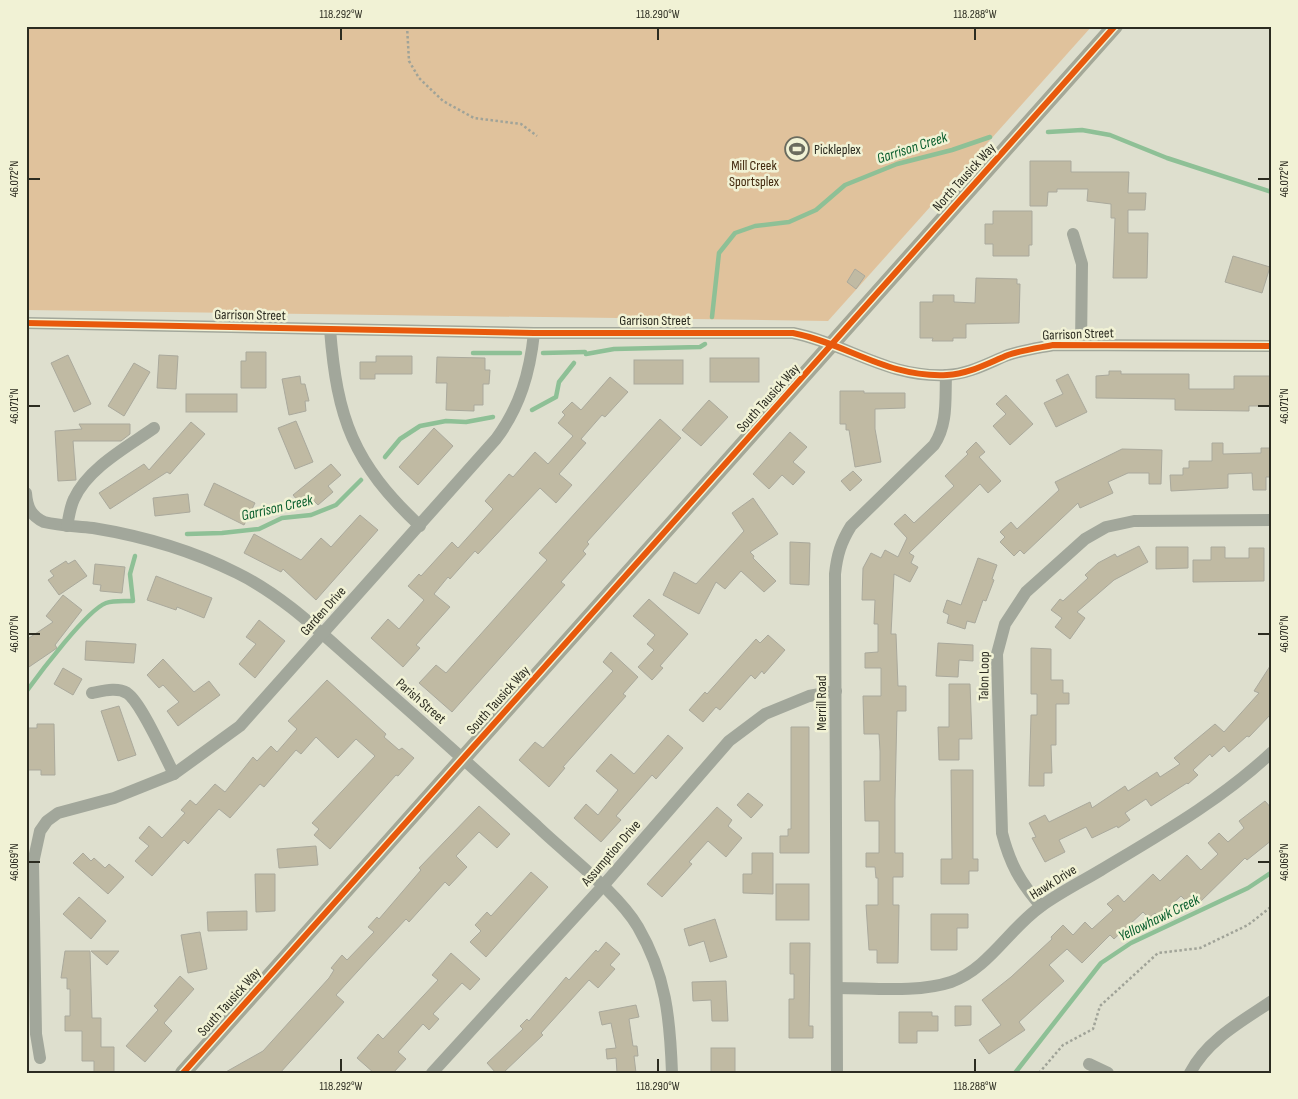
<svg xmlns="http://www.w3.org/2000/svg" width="1298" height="1099" font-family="'Sofia Sans Condensed',sans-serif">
<rect width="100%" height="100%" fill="#dedfce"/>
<path fill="#e0c29c" d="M26 26H1092L828 321 26 310Z"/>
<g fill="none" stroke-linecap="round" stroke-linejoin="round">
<g stroke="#8ec096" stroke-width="4.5">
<path d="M1048 132 1082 130 1110 135 1167 158 1272 192"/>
<path d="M712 317 719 253 735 233 755 226 789 222 816 210 845 185 897 164 952 150 990 137"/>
<path d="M473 353H520"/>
<path d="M543 353 585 352"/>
<path d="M586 354 614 349 700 347 705 344"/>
<path d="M532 410 556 397 559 382 574 363"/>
<path d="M385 457 400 439 420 426 446 421 466 422 493 417"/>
<path d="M187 534 222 533 259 529 282 518 311 515 336 505 361 480"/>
<path d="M26 692C39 674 87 610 106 603 114 600 125 601 133 601L130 574 135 556"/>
<path d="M1015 1073 1101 963 1131 943 1248 888 1272 872"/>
</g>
</g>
<g fill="#c0baa3" stroke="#aaa99c">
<path d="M1030 161H1071V172H1129L1128 193H1146L1145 210H1128V233H1148L1147 278H1113L1115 218H1111V204L1087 201 1088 189H1057V192H1048L1047 206H1030Z"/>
<path d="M993 211H1032V245H1029V256H993V244H985V224H993Z"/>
<path d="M1233 256 1270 267 1262 293 1225 282Z"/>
<path d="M855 269 865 276 856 289 847 282Z"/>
<path d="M976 278 1017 279V284H1020L1019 323 966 324V338H953V341H932L933 338H920V302H933V295H954V302L975 303Z"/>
<path d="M246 352H266V388H241V361H246Z"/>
<path d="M68 355 91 404 74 412 51 363Z"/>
<path d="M159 355 178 356 176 389 157 388Z"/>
<path d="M376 356H412V374H375V379H360V362H376Z"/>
<path d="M437 357 485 358V370H490L489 384H483V405H474V411L446 410 447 383H436Z"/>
<rect x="710" y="358" width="49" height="24"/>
<rect x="634" y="360" width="49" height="24"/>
<path d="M134 363 150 372 124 416 108 406Z"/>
<path d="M1109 371H1121V374H1189V389H1234V376H1272V406H1249V411L1175 410V399L1096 398V376L1109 375Z"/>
<path d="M1068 374 1087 412 1056 427 1044 403 1063 394 1056 380Z"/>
<path d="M300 376 301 384H305L309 401H305L306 411 289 415 282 379Z"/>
<path d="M610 377 628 392 605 417 602 415 581 439 586 443 559 474 572 485 556 503 540 488 478 554 475 551 450 579 448 577 434 594 450 607 416 645 420 648 403 667 371 638 388 619 399 629 424 600 408 586 419 574 421 576 452 542 458 548 493 509 485 501 509 474 513 477 535 452 548 464 573 436 558 423 565 415 562 412 572 402 581 410Z"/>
<path d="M840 391H864V393H905V408L875 409V429L881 462 855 467 849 430H846V424H840Z"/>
<rect x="186" y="394" width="51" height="18"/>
<path d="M1006 395 1033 424 1010 445 993 426 1006 414 996 404Z"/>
<path d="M709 400 728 417 701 446 682 430Z"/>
<path d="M660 419 681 438 587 542 589 544 583 551 586 554 561 582 565 585 452 712 419 683 436 665 446 673 547 560 539 553Z"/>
<path d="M296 421 313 462 295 469 278 428Z"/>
<path d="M191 422 205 434 170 474 167 472 110 509 99 493 144 464 149 470Z"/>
<path d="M79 424H130V434L121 441H73L76 480 58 481 55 431 82 429Z"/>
<path d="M434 428 453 446 418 485 399 467Z"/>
<path d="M790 432 807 447 793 462 805 472 793 485 782 475 769 489 753 474Z"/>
<path d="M976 442 985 452 979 457 1001 481 988 493 980 484 909 553 914 556 911 563 918 567 910 582 894 574 891 634H896L898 686H906V711H897L895 800V853H903V877H893V905H899L898 963H877V950H869L866 905H878V878H876L875 867H866V853H879V821H865L864 781H880V751L879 734H864L863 696H881V668H865V653L878 652V624H874L875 600H862L863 568 871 553 881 558 885 550 898 557 907 538 894 524 905 514 914 523 954 486 945 476 968 454 966 452Z"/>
<path d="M1212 443H1223V454L1261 453V448H1272V477H1266V490H1253L1252 473 1228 474V488L1171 491 1170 475H1183V468H1189V461H1212Z"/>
<path d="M1122 449 1162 450 1161 484H1149V473H1128L1108 482 1113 493 1080 508 1078 503 1024 554 1020 550 1014 556 1000 542 1005 537 1000 532 1011 522 1017 529 1059 490 1055 482Z"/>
<path d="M331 464 341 475 328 486 333 492 318 505 313 500 304 508 293 495Z"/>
<path d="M853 471 862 480 850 491 841 481Z"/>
<path d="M214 483 255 503 244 525 204 505Z"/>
<path d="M188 494 190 512 155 516 153 498Z"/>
<path d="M753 498 778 534 750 552 754 556 753 558 776 581 764 592 741 571 725 589 716 582 699 614 663 595 674 572 696 584 744 531 732 513Z"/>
<path d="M360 515 378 530 316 600 283 569 281 572 244 553 254 534 301 560 321 538 331 547Z"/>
<path d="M790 542 810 543 809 585 790 584Z"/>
<path d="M1139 546 1148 562 1114 580 1077 612 1085 618 1070 639 1055 627 1062 618 1051 610 1060 599 1063 601 1088 578 1085 575 1098 563 1115 554 1117 557Z"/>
<path d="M1156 547H1188V568L1156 569Z"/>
<path d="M1211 547H1225V558H1249V548H1264V581L1193 582V560H1211Z"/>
<path d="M978 558 997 565 992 579 994 580 986 601 983 600 975 623 967 621 965 629 947 623 949 615 943 612 947 600 961 605Z"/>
<path d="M75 560 87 576 59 595 48 580 54 576 50 571 66 561 68 564Z"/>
<path d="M95 564 125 567 122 593 100 591 101 585 93 584Z"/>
<path d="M156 576 212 598 204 618 177 607 176 610 147 600Z"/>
<path d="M63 595 82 610 55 645 57 648 26 669V640L53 622 46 616Z"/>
<path d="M649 599 688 634 660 666 663 668 652 680 638 667 654 650 647 644 655 635 633 616Z"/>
<path d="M259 620 285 641 255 678 239 664 256 644 246 637Z"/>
<path d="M768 635 785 650 764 674 762 671 755 679 751 675 720 710 716 707 703 722 689 710 705 692 707 694 756 639 760 643Z"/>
<path d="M86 641 136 644 134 663 85 660Z"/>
<path d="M938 643 973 645V661L959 660 958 677 936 676Z"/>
<path d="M1031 648 1051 649V680H1063V693H1069V704H1056V745H1051L1052 773H1044V786H1029L1031 715H1037V694H1031Z"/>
<path d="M611 652 638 677 623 694 626 696 563 767 565 768 549 787 519 760 535 742 543 748 613 671 603 662Z"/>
<path d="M163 659 194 692 209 681 220 695 178 726 167 711 179 702 163 685 159 688 147 675Z"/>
<path d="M1272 663V713L1249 737 1247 736 1229 752 1224 746 1212 757 1210 754 1193 770 1198 775 1188 784 1187 783 1151 806 1146 799 1125 813 1130 820 1118 828 1117 826 1092 838 1086 827 1059 840 1065 852 1045 862 1032 838 1036 837 1029 823 1045 815 1049 822 1090 802 1092 808 1125 786 1128 791 1157 772 1160 777 1180 764 1174 758 1215 724 1224 732 1259 693 1254 691Z"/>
<path d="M63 668 82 679 73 695 54 684Z"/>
<path d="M327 680 386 734 384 737 399 750 402 748 414 758 398 776 396 775 330 849 314 835 319 829 312 823 375 756 356 739 338 758 316 737 301 754 296 750 264 787 260 784 230 818 219 809 188 844 184 840 152 876 135 861 149 846 139 838 149 826 162 838 185 813 181 810 190 800 196 805 215 784 225 792 253 757 257 761 271 746 277 752 297 729 288 721Z"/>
<path d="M949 684H970L972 739H959V760H939L938 727H949Z"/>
<path d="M119 706 136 755 118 761 101 711Z"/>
<path d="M37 724H54L55 775H41V770H26V728H37Z"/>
<path d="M791 727H809V853H780V836H788V829H791Z"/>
<path d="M668 735 683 748 656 779 652 775 616 816 621 820 601 842 574 818 586 804 598 815 618 790 596 771 611 754 634 774Z"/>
<path d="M951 770H973V859H978V871H969V884H941V859H952Z"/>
<path d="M748 793 763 805 751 818 737 805Z"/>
<path d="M1265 801 1272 809V840L1247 860 1245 858 1199 903 1194 897 1188 903 1181 896 1158 917 1155 913 1149 918 1143 912 1114 939 1110 935 1082 963 1067 949 1049 965 1064 981 1019 1022 1025 1030 989 1054 979 1040 1001 1025 982 1000 1011 977 1052 939 1051 937 1063 925 1073 935 1085 922 1092 929 1113 910 1107 904 1118 895 1124 902 1153 874 1160 881 1187 855 1201 870 1218 854 1208 843 1219 833 1228 842 1244 828 1239 821Z"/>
<path d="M479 806 510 834 497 848 479 832 456 856 467 867 449 886 445 882 409 922 406 919 368 960 336 995 344 1002 280 1073H224L263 1051 329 978 334 970 331 968 342 955 347 960 374 932 368 927 377 917 379 919 421 870 419 868Z"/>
<path d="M717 807 732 820 728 826 742 838 726 857 708 841 689 862 692 864 662 897 647 884Z"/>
<path d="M316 846 318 865 279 868 277 849Z"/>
<path d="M83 853 91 861 94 858 105 868 109 864 124 877 108 894 73 863Z"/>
<path d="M752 853H773V894L743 893V874H752Z"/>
<path d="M531 872 548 887 486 957 470 942 481 931 475 925 487 912 491 916Z"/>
<path d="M255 874H275V911L256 912Z"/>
<rect x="776" y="884" width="33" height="36"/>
<path d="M79 897 106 921 91 939 63 914Z"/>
<path d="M247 911V930L208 931 207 912Z"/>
<path d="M931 914H968V928H957V950H931Z"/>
<path d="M715 919 727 957 710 962 704 941 689 946 684 929Z"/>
<path d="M200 932 207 969 188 973 181 935Z"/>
<path d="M606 942 620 954 610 965 615 969 598 988 589 980 541 1033 543 1035 503 1073H496L487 1063 523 1029 520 1026 527 1019 529 1021 566 977 569 980 596 950 598 952Z"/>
<path d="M790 943H810L809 1026H813V1038H789V999H794V974H790Z"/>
<path d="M65 951H90L92 1018H101V1047H114V1073H94V1061H82V1031H65V1016H70V989H67V978H61Z"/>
<path d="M91 951H119L107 965Z"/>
<path d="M451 953 480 979 470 990 462 983 433 1014 439 1019 429 1030 423 1024 398 1052 406 1059 393 1073H374L357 1058 378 1034 383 1039 438 980 432 975Z"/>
<path d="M180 976 194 989 164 1023 172 1031 145 1062 126 1046 158 1010 154 1006Z"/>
<path d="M726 981 728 1021H712L711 1000 693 1001 692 982Z"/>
<path d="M636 1005 639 1017 629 1019 633 1046H637L638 1056H634L636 1073H617L616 1058 607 1059 606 1049 616 1048 611 1023 602 1025 599 1012Z"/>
<path d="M955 1006H971V1025L955 1026Z"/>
<path d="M899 1012H932V1016H938V1031H917V1043H899Z"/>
<rect x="711" y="1048" width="24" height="24"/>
</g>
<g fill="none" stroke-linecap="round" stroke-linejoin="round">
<g stroke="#a0a398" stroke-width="2.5" stroke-dasharray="2.5 2.5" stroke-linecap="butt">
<path d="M407 26 409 61 419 78 443 101 474 118 521 124 537 136"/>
<path d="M1039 1073 1063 1045 1093 1029 1100 1006 1158 953 1200 948 1248 925 1272 906"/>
</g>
<g stroke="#a2a79b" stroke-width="12">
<path d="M1073 234 1082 264 1081 345"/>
<path d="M26 323 534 333H793C848 344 887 378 947 375 969 374 988 363 1008 355 1023 350 1038 348 1053 345L1272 346"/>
<path d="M330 329C337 419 353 463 420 526"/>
<path d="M26 493C27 507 31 516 44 522 60 526 76 526 93 528 142 536 193 551 237 573 284 596 322 634 361 668 420 720 479 773 537 826 567 855 617 892 638 927 666 975 670 1018 672 1073"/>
<path d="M67 526C69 517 70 507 74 499 88 468 127 447 154 428"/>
<path d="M92 693C103 691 117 687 127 693 141 702 165 757 174 774"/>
<path d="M1041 906C1020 882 1010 864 1002 833L997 654 1005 624 1026 592 1085 539 1106 527 1134 521 1272 520"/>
<path d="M838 988C872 988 918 993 951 982 988 969 1009 929 1040 907 1059 893 1081 882 1101 870 1161 834 1221 800 1272 752"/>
<path d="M40 1058 36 1034 33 863 40 831 47 821 58 813 114 798 174 774 240 726 496 439C520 407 530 372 534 333"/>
<path d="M1089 1064 1108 1073"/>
<path d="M432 1073 602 887 729 741 765 714 809 696 836 691"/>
<path d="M837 1073 835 574C837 555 841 542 851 526L934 445C948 424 945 400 946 375"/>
<path d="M1190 1073C1207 1040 1242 1021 1272 1001"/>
</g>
<path stroke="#a4a898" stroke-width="16" d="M183 1073 1115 26"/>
<g stroke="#f1f2d5" stroke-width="9">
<g id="cycleway">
<path d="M26 323 534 333H793C848 344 887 378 947 375 969 374 988 363 1008 355 1023 350 1038 348 1053 345L1272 346"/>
<path d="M183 1073 1115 26"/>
</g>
</g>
<use href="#cycleway" stroke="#e8590c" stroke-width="6"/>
</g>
<path fill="none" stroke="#2c2c21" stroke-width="2" d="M341 28V40M658 28V40M975 28V40M28 179H40M1258 179H1270M28 406H40M1258 406H1270M28 634H40M1258 634H1270M28 862H40M1258 862H1270M341 1059V1072M658 1059V1072M975 1059V1072"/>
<defs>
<g id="stadium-ring" transform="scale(1.25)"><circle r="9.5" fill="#f1f2d5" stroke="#6a6b5e" stroke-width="1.5"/><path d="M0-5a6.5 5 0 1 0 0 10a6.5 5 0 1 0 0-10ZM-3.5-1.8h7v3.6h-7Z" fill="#6a6b5e"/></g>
</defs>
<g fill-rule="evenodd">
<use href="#stadium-ring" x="797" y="149"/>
</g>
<g text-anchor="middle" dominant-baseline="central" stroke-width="5" stroke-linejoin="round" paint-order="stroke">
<g font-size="14" fill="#2c2c21" stroke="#f1f2d5" text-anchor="start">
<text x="814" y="149">Pickleplex</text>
</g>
<g font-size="14" fill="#42290e" stroke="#f1f2d5">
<text x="754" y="165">Mill Creek<tspan x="754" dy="16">Sportsplex</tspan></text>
</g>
<g font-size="14" fill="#2c2c21" stroke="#f1f2d5">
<text transform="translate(964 177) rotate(-48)">North Tausick Way</text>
<text transform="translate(250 315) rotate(1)">Garrison Street</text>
<text x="655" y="320">Garrison Street</text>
<text transform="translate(1078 334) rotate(-2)">Garrison Street</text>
<text transform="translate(768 398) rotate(-48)">South Tausick Way</text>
<text transform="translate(323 611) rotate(-48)">Garden Drive</text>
<text transform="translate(984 676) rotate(-89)">Talon Loop</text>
<text transform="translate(498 700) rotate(-48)">South Tausick Way</text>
<text transform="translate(421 701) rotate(41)">Parish Street</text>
<text transform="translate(821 703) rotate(-90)">Merrill Road</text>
<text transform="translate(611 853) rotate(-49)">Assumption Drive</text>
<text transform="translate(1053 882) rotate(-32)">Hawk Drive</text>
<text transform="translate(229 1002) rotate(-48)">South Tausick Way</text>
</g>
<g font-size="15" font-style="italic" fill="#095e2d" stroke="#f1f2d5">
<text transform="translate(912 148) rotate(-18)">Garrison Creek</text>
<text transform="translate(277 508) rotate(-13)">Garrison Creek</text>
<text transform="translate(1159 918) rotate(-26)">Yellowhawk Creek</text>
</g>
</g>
<rect width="1298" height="1099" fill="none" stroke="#f1f2d5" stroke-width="55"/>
<rect x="28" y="28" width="1242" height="1044" fill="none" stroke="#2c2c21" stroke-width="2"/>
<g font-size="12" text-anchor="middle" fill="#2c2c21">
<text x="341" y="18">118.292°W</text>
<text x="658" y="18">118.290°W</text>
<text x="975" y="18">118.288°W</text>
<text transform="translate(14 179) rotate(-90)" y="4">46.072°N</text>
<text transform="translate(1284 179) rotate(-90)" y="4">46.072°N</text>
<text transform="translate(14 406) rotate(-90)" y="4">46.071°N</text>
<text transform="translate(1284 406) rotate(-90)" y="4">46.071°N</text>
<text transform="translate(14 634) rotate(-90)" y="4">46.070°N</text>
<text transform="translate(1284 634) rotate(-90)" y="4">46.070°N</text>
<text transform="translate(14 862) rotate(-90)" y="4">46.069°N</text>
<text transform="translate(1284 862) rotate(-90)" y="4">46.069°N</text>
<text x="341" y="1090">118.292°W</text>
<text x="658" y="1090">118.290°W</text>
<text x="975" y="1090">118.288°W</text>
</g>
</svg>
